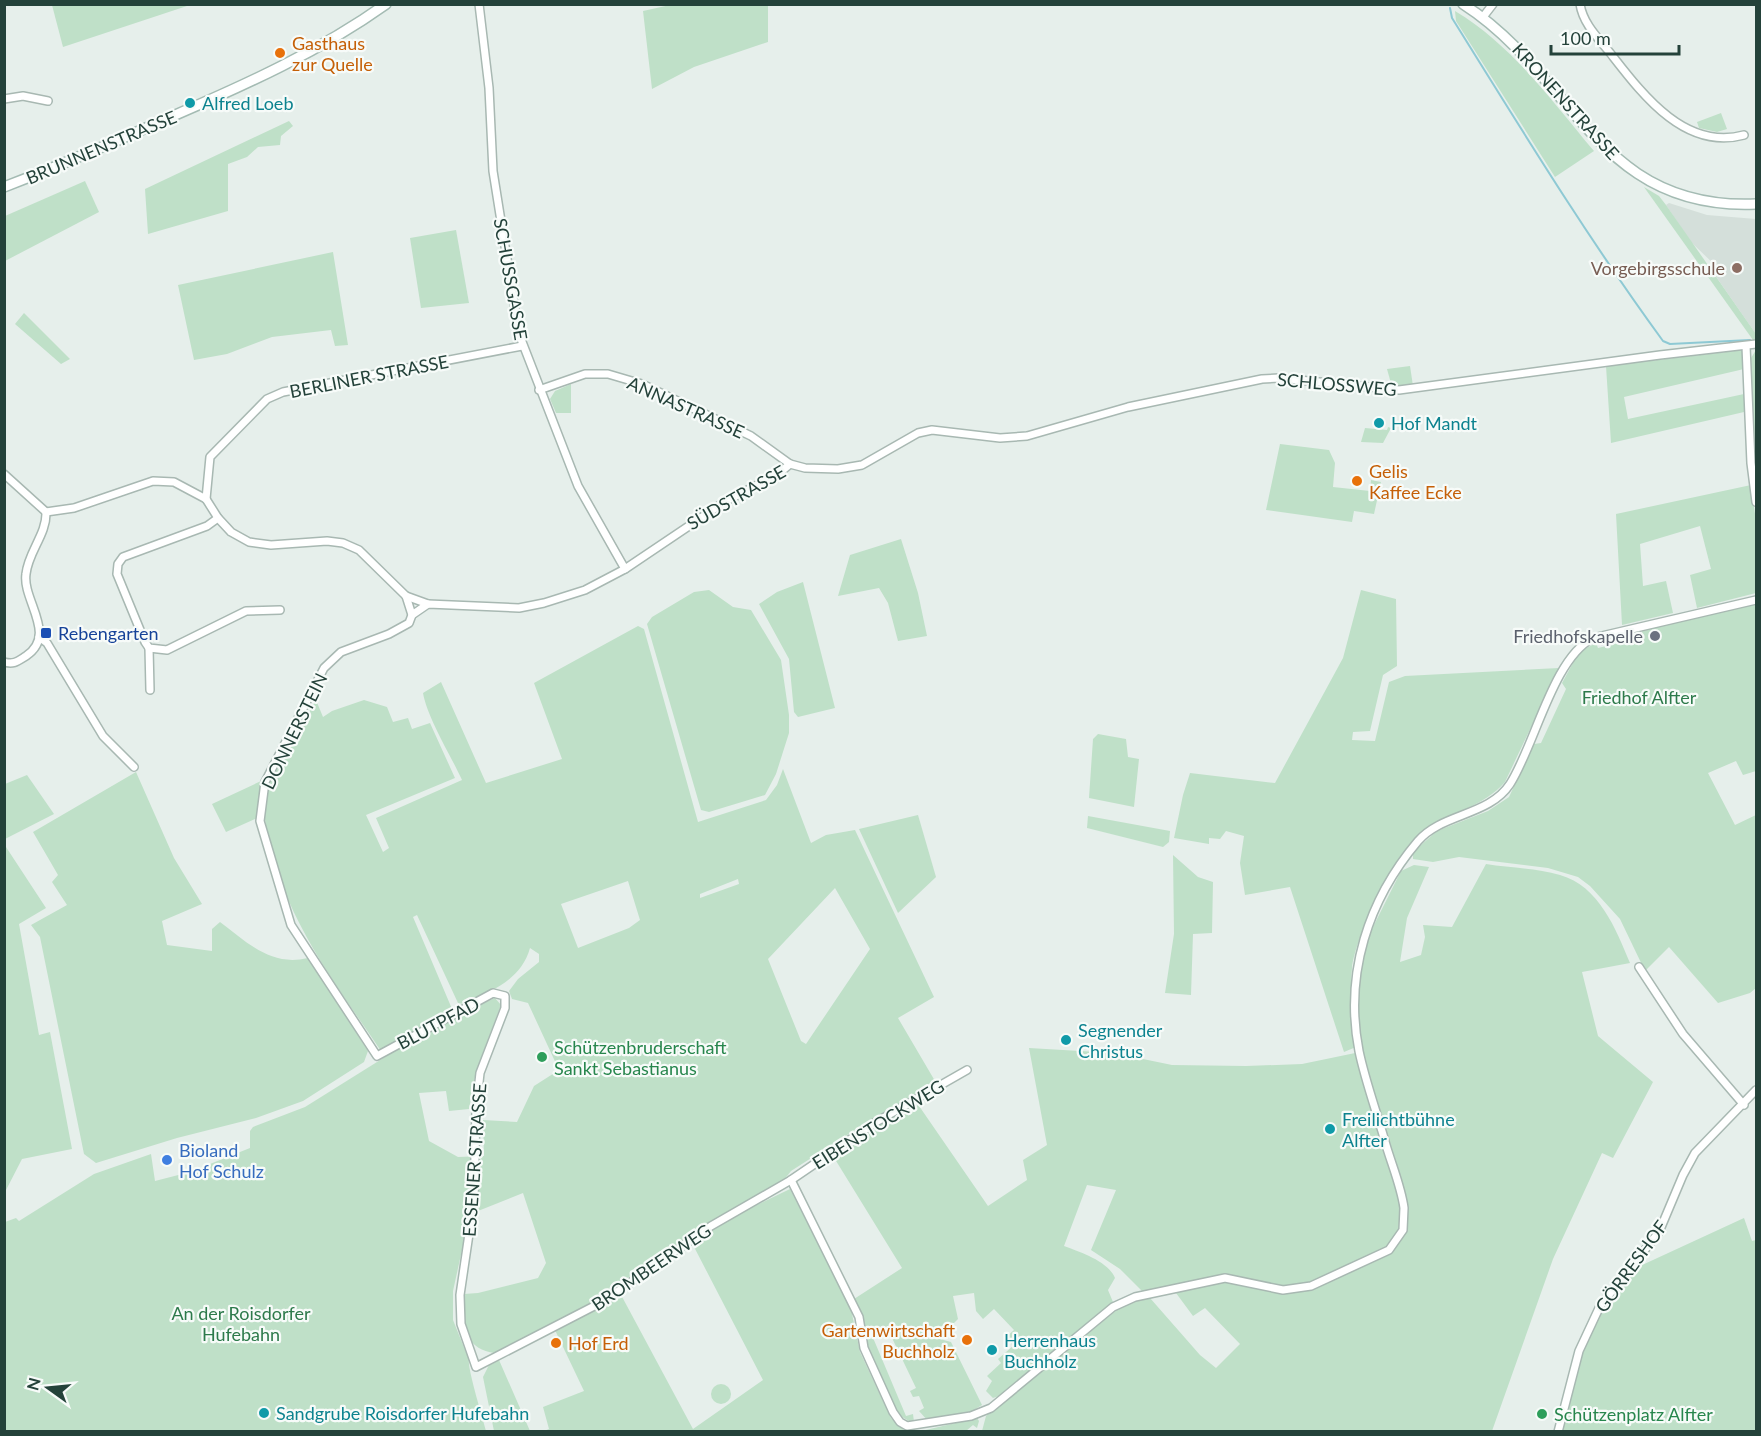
<svg xmlns="http://www.w3.org/2000/svg" width="1761" height="1436" font-family="Lato,sans-serif">
<rect width="100%" height="100%" fill="#e6efeb"/>
<path fill="#d4dfda" d="M1669 203 1707 215 1756 219V334L1715 275 1717 267 1691 242 1666 205Z"/>
<g fill="#bfe0c8" fill-rule="evenodd">
<path d="M52 5V4L190 5 63 47Z"/>
<path d="M670 5H768V42L694 67 652 89 643 11Z"/>
<path d="M1455 11C1513 46 1551 100 1594 151L1555 177 1456 21Z"/>
<path d="M1721 113 1727 129 1717 132 1699 128 1697 122Z"/>
<path d="M289 121 293 126 281 136 280 145 258 147 247 157 228 164V211L148 234 145 189Z"/>
<path d="M85 181 99 212 5 261V216Z"/>
<path d="M1644 187 1659 196 1666 205 1756 334V339L1753 340Z"/>
<path d="M456 230 469 303 421 308 410 238Z"/>
<path d="M333 252 348 345 335 346 331 330 272 337 227 354 194 360 178 285Z"/>
<path d="M24 313 70 359 61 364 15 324Z"/>
<path d="M1743 350 1744 369 1624 397 1628 419 1744 394V412L1611 443 1606 366Z"/>
<path d="M1756 350V483L1751 358Z"/>
<path d="M1410 366 1413 386 1392 387 1387 369Z"/>
<path d="M571 384V413H556L550 399 555 391Z"/>
<path d="M1388 427 1391 428 1383 443 1361 442 1365 428 1387 430Z"/>
<path d="M1280 444 1329 450 1335 463 1333 487 1370 491 1371 480 1381 482 1374 514 1354 511 1352 522 1266 510Z"/>
<path d="M1751 485 1756 521V593L1697 608 1690 575 1711 569 1700 526 1640 544 1643 586 1666 581 1673 613 1622 625 1616 514Z"/>
<path d="M901 539 918 593 927 636 898 641 888 603 879 588 838 596 850 555Z"/>
<path d="M803 582 835 708 798 717 794 712 789 659 759 604 777 592Z"/>
<path d="M709 590 733 607 751 610 781 660 789 715V733L776 774 765 795 709 812 701 810 647 624 652 617 694 592Z"/>
<path d="M1361 590 1396 599 1397 666 1383 675 1370 731 1353 732 1352 740 1375 741 1389 682 1405 676 1559 668 1505 782C1483 807 1454 811 1427 828 1398 846 1356 934 1352 968 1349 994 1356 1021 1356 1047L1344 1052 1290 887 1245 895 1240 863 1244 836 1226 831 1220 839 1209 838V844L1174 838 1183 795 1190 773 1275 783 1343 658Z"/>
<path d="M1756 603V771L1743 775 1736 761 1708 773 1735 825 1756 815V988L1750 993 1718 1003 1669 947 1645 971 1620 919 1590 886 1578 877 1548 868 1459 857 1433 862 1413 859V852L1437 831 1488 811 1509 797 1534 744 1541 743 1566 689 1562 683 1579 652 1596 643 1598 648 1643 637 1642 631Z"/>
<path d="M638 626 644 629 698 822 766 800 777 785 783 769 811 843 826 835 855 830 934 997 898 1018 935 1081 878 1117 884 1124 917 1103 988 1206 1027 1180 1023 1160 1047 1145 1029 1048 1114 1053 1172 1065 1246 1066 1302 1064 1360 1052 1357 991 1366 941 1401 871 1414 865 1429 867 1407 918 1400 962 1421 955 1425 937 1423 925 1452 927 1486 864C1510 868 1536 868 1560 875 1599 886 1616 929 1630 963L1582 972 1598 1036 1653 1082 1613 1158 1602 1153 1553 1259 1492 1431H982L986 1416 1123 1305 1149 1298 1120 1269 1091 1250 1116 1190 1087 1185 1064 1246C1080 1252 1108 1261 1115 1278L1108 1290 1113 1302 1002 1395 993 1398 986 1391 992 1381 987 1376 1001 1363 998 1359 1013 1346 1006 1337 1014 1330 994 1309 983 1319 976 1311 974 1293 953 1296 958 1319 954 1323 947 1324 948 1334H937L936 1338 951 1342 982 1405 969 1413 928 1421 919 1411 924 1408 919 1396 913 1397 910 1391 916 1388 892 1338 871 1333 906 1416 913 1414 914 1422C883 1420 864 1324 854 1299L902 1268 833 1156 878 1128 872 1119 791 1171 784 1180 707 1225 620 1283V1293L693 1429 763 1380 692 1243 738 1214 790 1189 851 1309 860 1352 891 1418 905 1431H544L549 1429 543 1407 584 1391 554 1328 499 1360 530 1431H494L483 1377 495 1353C461 1348 463 1322 464 1294L478 1293 538 1278 546 1263 523 1193 478 1211 467 1227 453 1291V1320L469 1360C467 1367 483 1419 486 1431L5 1432V1222L16 1218 19 1221 94 1174 151 1154 155 1181 190 1172 250 1148V1131L253 1127 305 1107 385 1057C334 981 279 913 265 820L255 819 226 832 212 804 274 775 316 700 323 717 332 711 364 700 387 707 393 722 408 718 412 729 430 723 455 778 366 815 383 852 389 848 376 818 462 780C451 756 427 717 423 693L441 682 486 783 562 759 534 683ZM738 879 739 884 700 898V894ZM628 881 640 920 629 928 578 948 561 904ZM835 888 870 949 806 1044 801 1041 768 959ZM417 915 458 1003 463 1004C492 991 521 980 530 948L539 954V962L518 979 509 991 512 999 528 1003 559 1070 534 1086 517 1122 483 1120 484 1156 458 1157 429 1141 419 1093 446 1091 449 1111 469 1109 476 1071 501 1005 495 998 455 1016 413 917ZM1176 1293 1193 1316 1205 1308 1240 1344 1216 1368 1200 1355 1150 1298Z"/>
<path d="M1098 734 1126 739 1128 757 1139 759 1134 807 1089 798 1093 739Z"/>
<path d="M136 772 174 858 202 904 162 921 167 945 212 951V929L220 922C248 943 271 967 308 958L368 1051 364 1062 303 1101 256 1118 177 1138 96 1163 84 1154 40 937 31 925 67 905 52 882 58 875 33 832Z"/>
<path d="M27 775 54 814 5 839V784Z"/>
<path d="M918 815 936 877 898 913 859 829Z"/>
<path d="M1088 816 1170 831 1169 842 1163 847 1087 828Z"/>
<path d="M6 847 46 908 19 924 39 1035 50 1032 72 1149 22 1159 5 1192Z"/>
<path d="M1173 855 1198 877 1213 882 1212 933 1193 934 1191 995 1165 993 1174 934Z"/>
<path d="M1744 1218 1752 1241 1756 1240V1431L1558 1432 1590 1323 1627 1272Z"/>
<circle cx="721" cy="1394" r="10"/>
<path d="M977 1418 979 1421 977 1428 973 1425 966 1431 917 1432Z"/>
</g>
<g fill="none" stroke-linecap="round" stroke-linejoin="round">
<path stroke="#8ec9d4" stroke-width="2" d="M1450 8 1452 18C1520 127 1587 237 1663 341L1670 344 1750 340"/>
<g stroke="#a8b8b2" stroke-width="10">
<g id="street">
<path d="M479 4 489 88 493 171 519 334 578 486 625 569"/>
<path d="M1580 4C1583 24 1599 39 1611 54 1643 95 1685 151 1744 135"/>
<path d="M1483 17 1493 4"/>
<path d="M4 99 23 96 48 101"/>
<path d="M1746 346 1751 463 1756 502"/>
<path d="M539 390 585 374H608L642 384 751 436 790 464 805 468 838 469 862 465 918 433 932 430 1000 438 1027 436 1128 407 1262 379 1279 378 1399 390 1660 355 1756 344"/>
<path d="M790 464 777 475 726 501 625 569 585 590 544 603 519 608 428 604 412 615 409 623 389 634 341 652 324 668 265 782 260 821 291 925 377 1056 493 993 505 996V1008L480 1073 476 1109 474 1200 460 1295 461 1324 476 1367 604 1301 711 1226 791 1180 876 1122 967 1070"/>
<path d="M4 474 46 512"/>
<path d="M206 499 210 457 267 399 283 392 522 346"/>
<path d="M46 512 74 508 153 481 174 482 206 499 218 518 231 532 249 542 271 545 327 541 343 543 359 550 406 596 412 615"/>
<path d="M218 518 207 526 123 557 118 564 117 574 145 642 149 648 167 650 246 611 280 610"/>
<path d="M406 596 428 604"/>
<path d="M39 637 47 643 103 736 134 767"/>
<path d="M149 648 150 690"/>
<path d="M4 662C14 665 18 661 26 656 58 635 22 600 26 574 28 552 47 534 46 512"/>
<path d="M1639 967 1683 1034 1744 1105"/>
<path d="M791 1180 859 1317 864 1348 893 1412 900 1422 907 1426 971 1416 991 1408 1113 1307 1135 1297 1225 1278 1283 1290 1311 1286 1389 1250 1403 1230 1404 1208C1401 1185 1390 1161 1384 1138 1376 1110 1365 1080 1359 1051 1344 974 1368 900 1418 841 1442 813 1489 816 1510 784 1535 745 1553 658 1593 638L1756 600"/>
<path d="M1558 1432 1579 1351 1600 1306 1659 1232 1683 1175 1695 1153 1756 1090"/>
</g>
</g>
<g stroke="#a4bbb3" stroke-width="12">
<g id="secondary">
<path d="M1463 4C1575 76 1597 211 1756 204"/>
<path d="M4 187C61 165 117 141 173 116 247 84 320 51 386 4"/>
</g>
</g>
<use href="#street" stroke="#fff" stroke-width="7"/>
<use href="#secondary" stroke="#fff" stroke-width="9"/>
</g>
<g fill="#e8710a" stroke="#f7fbf9" stroke-width="2">
<circle cx="280" cy="53" r="6"/>
<circle cx="1357" cy="481" r="6"/>
<circle cx="967" cy="1340" r="6"/>
<circle cx="556" cy="1343" r="6"/>
</g>
<g fill="#0f9aa8" stroke="#f7fbf9" stroke-width="2">
<circle cx="190" cy="103" r="6"/>
<circle cx="1379" cy="423" r="6"/>
<circle cx="1066" cy="1040" r="6"/>
<circle cx="1330" cy="1129" r="6"/>
<circle cx="992" cy="1350" r="6"/>
<circle cx="264" cy="1413" r="6"/>
</g>
<circle fill="#8d6e63" stroke="#f7fbf9" stroke-width="2" cx="1737" cy="268" r="6"/>
<rect fill="#1a4fb4" stroke="#f7fbf9" stroke-width="2" x="40" y="627" width="12" height="12" rx="3"/>
<circle fill="#6b7280" stroke="#f7fbf9" stroke-width="2" cx="1655" cy="636" r="6"/>
<g fill="#2e9e5b" stroke="#f7fbf9" stroke-width="2">
<circle cx="542" cy="1057" r="6"/>
<circle cx="1542" cy="1414" r="6"/>
</g>
<circle fill="#3f7fe0" stroke="#f7fbf9" stroke-width="2" cx="167" cy="1160" r="6"/>
<g text-anchor="middle" dominant-baseline="central" stroke-width="4.5" stroke-linejoin="round" paint-order="stroke">
<g font-size="18" fill="#c56008" stroke="#f7fbf9" text-anchor="start">
<text x="292" y="43">Gasthaus<tspan x="292" dy="21">zur Quelle</tspan></text>
<text x="1369" y="471">Gelis<tspan x="1369" dy="21">Kaffee Ecke</tspan></text>
<text x="955" y="1330" text-anchor="end">Gartenwirtschaft<tspan x="955" dy="21">Buchholz</tspan></text>
<text x="568" y="1343">Hof Erd</text>
</g>
<g font-size="18" fill="#24423a" stroke="#f7fbf9">
<text transform="translate(1566 101) rotate(48)">KRONENSTRASSE</text>
<text transform="translate(101 147) rotate(-23)">BRUNNENSTRASSE</text>
<text transform="translate(511 279) rotate(80)">SCHUSSGASSE</text>
<text transform="translate(369 376) rotate(-11)">BERLINER STRASSE</text>
<text transform="translate(1337 384) rotate(5)">SCHLOSSWEG</text>
<text transform="translate(686 407) rotate(24)">ANNASTRASSE</text>
<text transform="translate(736 497) rotate(-30)">SÜDSTRASSE</text>
<text transform="translate(294 731) rotate(-64)">DONNERSTEIN</text>
<text transform="translate(438 1023) rotate(-28)">BLUTPFAD</text>
<text transform="translate(878 1124) rotate(-32)">EIBENSTOCKWEG</text>
<text transform="translate(474 1160) rotate(-86)">ESSENER STRASSE</text>
<text transform="translate(1631 1266) rotate(-54)">GÖRRESHOF</text>
<text transform="translate(651 1267) rotate(-34)">BROMBEERWEG</text>
</g>
<g font-size="18" fill="#0d838f" stroke="#f7fbf9" text-anchor="start">
<text x="202" y="103">Alfred Loeb</text>
<text x="1391" y="423">Hof Mandt</text>
<text x="1078" y="1030">Segnender<tspan x="1078" dy="21">Christus</tspan></text>
<text x="1342" y="1119">Freilichtbühne<tspan x="1342" dy="21">Alfter</tspan></text>
<text x="1004" y="1340">Herrenhaus<tspan x="1004" dy="21">Buchholz</tspan></text>
<text x="276" y="1413">Sandgrube Roisdorfer Hufebahn</text>
</g>
<g font-size="18" fill="#785e54" stroke="#f7fbf9" text-anchor="end">
<text x="1725" y="268">Vorgebirgsschule</text>
</g>
<g font-size="18" fill="#164399" stroke="#f7fbf9" text-anchor="start">
<text x="58" y="633">Rebengarten</text>
</g>
<g font-size="18" fill="#5b616d" stroke="#f7fbf9" text-anchor="end">
<text x="1643" y="636">Friedhofskapelle</text>
</g>
<g font-size="18" fill="#2d7a4b" stroke="#f7fbf9">
<text x="1639" y="697">Friedhof Alfter</text>
<text x="241" y="1313">An der Roisdorfer<tspan x="241" dy="21">Hufebahn</tspan></text>
</g>
<g font-size="18" fill="#27864d" stroke="#f7fbf9" text-anchor="start">
<text x="554" y="1047">Schützenbruderschaft<tspan x="554" dy="21">Sankt Sebastianus</tspan></text>
<text x="1554" y="1414">Schützenplatz Alfter</text>
</g>
<g font-size="18" fill="#366cbe" stroke="#f7fbf9" text-anchor="start">
<text x="179" y="1150">Bioland<tspan x="179" dy="21">Hof Schulz</tspan></text>
</g>
</g>
<rect width="1761" height="1436" fill="none" stroke="#24423a" stroke-width="12"/>
<g transform="translate(48 1388) rotate(285)" stroke="#f7fbf9" stroke-width="4.5" paint-order="stroke">
<path d="M0-4.5L10 22L0 15L-10 22Z" fill="#24423a"/>
<text y="-9" font-size="16" font-weight="bold" text-anchor="middle" fill="#24423a">N</text>
</g>
<path d="M1551 45v9h128v-9" fill="none" stroke="#24423a" stroke-width="3"/>
<text x="1560" y="45" font-size="18" fill="#24423a" stroke="#f7fbf9" stroke-width="4.5" paint-order="stroke">100 m</text>
</svg>
